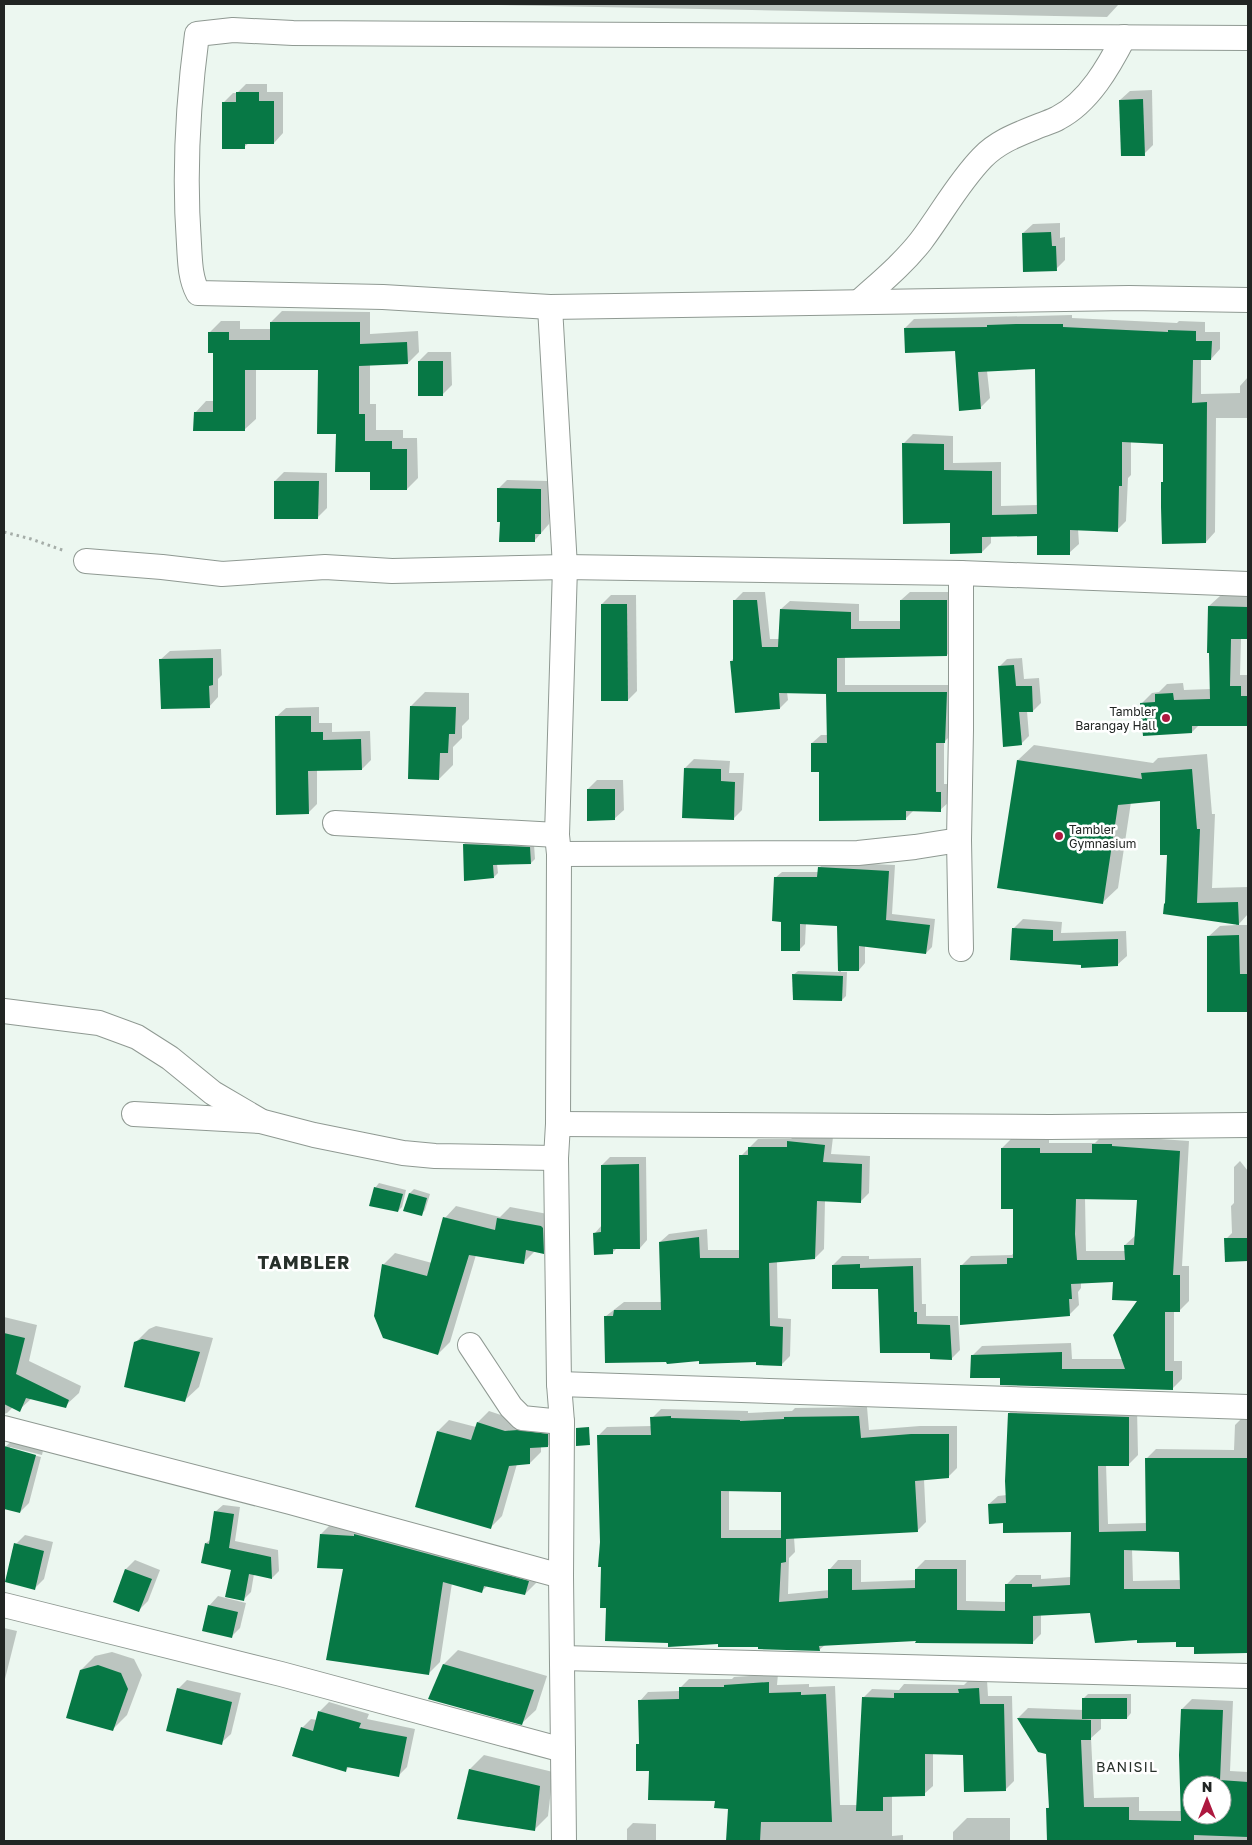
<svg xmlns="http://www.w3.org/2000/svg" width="1252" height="1845" font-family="'Golos Text',sans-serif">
<rect width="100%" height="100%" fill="#ecf7f0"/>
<g fill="#0003" fill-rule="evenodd">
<path d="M446 4H1119L1107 17Z"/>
<path d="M246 84H267V92H283V133L274 143H249L244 147 224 102 233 93H237Z"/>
<path d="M1152 90 1153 145 1144 154 1120 100 1130 91Z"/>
<path d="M1060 223V238L1065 237V260L1056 269 1023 233 1033 224Z"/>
<path d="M282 311 370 312V334L418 331 419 352 408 363 370 365V404H376V430H403V438H417L418 478 407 489 371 471 337 433 319 368H256V419L244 430 195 413 206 401H214L215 352 209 333 221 321H240V329H271V322Z"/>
<path d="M1072 315V318L1177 323 1179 321 1205 322V332H1220V349L1211 359H1201V394L1240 393V386L1248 377V418H1216L1215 532 1206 542 1165 481V443L1131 441V475L1128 478 1126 521 1117 530 1078 529 1079 544 1069 553 1038 534 991 535V543L982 552 951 522 903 444 913 434 953 436V463L1001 462V506L1038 505 1036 368 987 371 990 398 980 408 956 350 905 328 914 319Z"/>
<path d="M428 352H451L452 385 443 394 419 361Z"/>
<path d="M284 472 327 473V508L318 517 275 481Z"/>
<path d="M507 480 549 481V524L535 540 501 520 498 489Z"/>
<path d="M743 592H765L770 639H779L781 609 790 601 859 604V621H901V600L910 592H955V646L947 655 845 656V685H955L953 733 944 742V784H949V802L940 810H914L905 819 820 771 812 743 821 735H828L827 693 787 692 788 700 780 708 731 661 734 658V601Z"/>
<path d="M611 595H636L637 691 628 700 602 604Z"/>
<path d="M1220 596H1248V638H1241L1240 675H1248V728H1247V725H1199L1192 732 1142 703 1152 693 1159 692 1167 684 1183 683 1184 690 1211 689 1209 606Z"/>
<path d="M221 649 222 675 218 679V697L209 707 160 660 170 651Z"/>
<path d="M1022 658 1024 679 1039 678 1041 703 1033 711H1027L1029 736 1021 744 999 667 1007 659Z"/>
<path d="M425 692 469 693V719L462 726V738L453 747V765L439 779 411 706Z"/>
<path d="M319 707V723H332V732L370 731 371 760 362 769H317V804L308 813 276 717 286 708Z"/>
<path d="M1034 745 1153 763 1158 758 1207 754 1212 814H1215L1212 888 1248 887V914L1238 925H1248V1011H1208V937L1220 926 1236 925V924L1167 902 1169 854 1162 800 1131 802 1118 888 1102 903 1018 760Z"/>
<path d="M694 759 730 761 729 773H744L742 810 733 819 685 768Z"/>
<path d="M597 780H623L624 810 614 819 588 789Z"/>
<path d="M468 840 534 844 535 859 531 863 497 864 498 873 494 877 464 844Z"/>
<path d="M825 862 895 865 892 914 935 919 932 947 926 953 865 946V963L859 970H841V972H847L846 996 842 1000 793 975 798 971 839 972 838 925 806 923 805 944 799 950 782 921 775 878 782 872H819V868Z"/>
<path d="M1023 919 1062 922 1061 933 1126 931 1127 956 1117 965 1012 959 1014 928Z"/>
<path d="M797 1133 833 1137 831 1154 870 1156 869 1193 861 1201 825 1200 824 1249 815 1258 777 1261 778 1318 791 1319 790 1356 781 1365 757 1361 701 1360 606 1316 624 1302H662L660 1242 669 1234 707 1229 708 1250H740L741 1156 758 1139H791Z"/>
<path d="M1103 1135 1189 1141 1182 1266H1189V1301L1179 1311H1174V1361H1182V1379L1172 1389 1001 1377 972 1356 982 1346 1071 1343 1072 1359H1123L1139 1300 1114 1280 1081 1282V1288L1078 1292 1079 1305 1069 1315 961 1266 971 1256 1012 1255 1014 1252V1207L1002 1148 1012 1138H1049V1143H1095ZM1085 1198 1138 1199 1136 1235 1125 1245 1126 1251H1086Z"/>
<path d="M610 1157H646L647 1240 640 1248H617L612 1253 595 1233 602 1225V1165Z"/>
<path d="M1240 1161 1248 1171V1260H1226V1239L1232 1233 1231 1206 1234 1203V1167Z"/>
<path d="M379 1183 406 1190 402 1207 398 1211 375 1188Z"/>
<path d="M414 1189 430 1194 425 1210 421 1215 405 1210 410 1193Z"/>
<path d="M456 1206 500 1217 510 1207 553 1215 555 1240 543 1252 535 1251 523 1263 476 1255 450 1342 438 1354 383 1265 395 1253 432 1263 445 1218Z"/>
<path d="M842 1256H869V1259L921 1258 922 1304H926V1316H958L960 1350 951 1359 931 1351 879 1288 833 1265Z"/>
<path d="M4 1317 37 1325 29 1361 81 1386 79 1393 65 1406 32 1398 19 1410 13 1407 7 1413 4 1414Z"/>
<path d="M156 1326 213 1338 199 1387 185 1400 135 1343 149 1329Z"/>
<path d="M1018 1404 1137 1408 1138 1455 1129 1464H1106L1108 1524 1147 1523V1458L1156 1449 1234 1450 1235 1425 1244 1416H1248V1619H1235L1195 1646 1178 1641 1139 1638 1091 1612 1041 1614V1634L1033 1642 917 1639 825 1645 819 1650 719 1643 669 1642 608 1607 601 1542 598 1436 607 1427 652 1426V1418L661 1409 748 1411V1413L792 1411 795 1408 867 1407 869 1430 920 1426H957V1468L948 1477 924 1479 926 1522 917 1531 794 1537 795 1552 789 1558 788 1594 830 1590V1569L838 1560H861V1582L916 1580V1569L925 1560H966V1601L1006 1602 1007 1584 1016 1575H1041V1579L1071 1577 1072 1530 1004 1522 989 1504 998 1496 1007 1495 1009 1413ZM729 1490 782 1491V1530H729ZM1132 1549 1180 1551 1181 1580 1133 1581Z"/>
<path d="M489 1411 559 1434 548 1446H541V1452L530 1463 517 1464 502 1516 491 1527 438 1431 449 1420 476 1427 478 1422Z"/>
<path d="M15 1438 44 1446 42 1455 10 1447V1449L41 1457 29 1503 20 1512 4 1507V1454L5 1447Z"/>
<path d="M223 1505 240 1507 235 1541 278 1550 279 1571 272 1578 254 1574 251 1592 243 1600 232 1569 206 1543 211 1539 215 1512Z"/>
<path d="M333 1522 540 1570 537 1582 525 1594 487 1586 482 1591 452 1583 440 1662 428 1674 345 1568 321 1534Z"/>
<path d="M25 1535 53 1542 44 1579 35 1588 16 1544Z"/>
<path d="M135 1560 160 1570 148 1601 139 1610 114 1601 126 1569Z"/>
<path d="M218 1596 246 1603 240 1628 231 1637 209 1606Z"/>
<path d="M4 1628 17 1631 4 1683Z"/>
<path d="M458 1650 547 1676 536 1710 522 1723 429 1698 444 1664Z"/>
<path d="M112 1652 134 1659 142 1675 127 1715 113 1729 81 1670 95 1656Z"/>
<path d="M778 1674 777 1685 809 1684V1687L835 1686 840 1805H858L863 1698 872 1689 899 1690 904 1684 964 1685 968 1681 987 1680 988 1696H1012L1014 1781 1005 1790 964 1754 933 1753V1786L924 1794 892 1795V1836L903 1835V1841H915H728L730 1807 651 1770 638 1745 640 1742V1701L648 1692 680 1691V1688L689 1679H732L734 1677Z"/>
<path d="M187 1680 241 1693 231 1734 221 1743 178 1689Z"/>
<path d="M1088 1694H1131V1713L1127 1718H1101V1729L1091 1738 1094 1798 1139 1797V1811H1182V1709L1192 1699 1233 1701 1230 1771 1248 1772V1841H1048L1047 1809 1050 1806 1048 1753 1039 1751 1018 1718 1028 1708 1084 1710V1698ZM1192 1785H1222V1815H1192Z"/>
<path d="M329 1702 369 1714 367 1719 415 1729 407 1767 398 1776 350 1766 346 1770 302 1728 311 1719 317 1720 320 1711Z"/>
<path d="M484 1755 553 1772 548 1816 534 1830 458 1818 470 1769Z"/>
<path d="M967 1818H1010V1841H953V1832Z"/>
<path d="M633 1823 656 1824V1841H627V1829Z"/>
</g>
<g fill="#077845" fill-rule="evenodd">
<path d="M236 92H259V101H274V144H245V149H222V102H236Z"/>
<path d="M1143 99 1145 156H1121L1119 100Z"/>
<path d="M1051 232 1052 246H1056L1057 271 1023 272 1022 233Z"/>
<path d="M270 322H360V344L407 342 408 364 359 366V414H365V441H392V449H407V490H370V472H335L336 434H317L318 370H245V431H193L194 412H213V353H208V332H229V340H270Z"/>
<path d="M1016 324H1063V327L1168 332V330L1196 331V341H1212L1211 360H1193L1192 403 1207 402 1206 543 1162 544 1161 507V482H1163V444L1122 442V486H1119L1118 532 1070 530V555H1037V536L982 537V553L950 554V523L903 524 902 443 944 444V470L992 471V515L1037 514 1035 369 978 372 981 409 959 411 955 351 905 353 904 328 987 327V325Z"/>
<rect x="418" y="361" width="25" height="35"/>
<path d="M274 481H319L318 519H274Z"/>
<path d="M497 488 541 489V534H535V542H499L500 522H497Z"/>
<path d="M733 600H757L762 647H778L780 609 851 612V629H900V600H947V656L837 658V692H947L945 743H936V792H941V812L906 811V820L819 821V772H811V743H827L826 694 779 693 780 709 735 713 730 661H733Z"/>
<path d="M601 604H627L628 701H601Z"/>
<path d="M1208 606 1248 607V639H1231L1230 686H1241V696H1248V726H1192V733L1143 736 1140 703 1155 702V694L1173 693 1174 700 1210 699 1209 653H1207Z"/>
<path d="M213 658V685L209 686 210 708 161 709 159 659Z"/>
<path d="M1014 665 1016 686H1032L1033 712H1019L1022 745 1003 747 998 666Z"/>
<path d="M410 706 456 707 455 734H449L448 753H440L439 780 408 779Z"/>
<path d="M275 716H311V732H323V740L361 739 362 770 308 771 309 814 276 815Z"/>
<path d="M1017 760 1142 779 1141 773 1192 769 1197 829H1200L1197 903 1238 902 1239 925 1163 914 1164 904 1165 903 1167 855H1160V801L1118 805 1103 904 997 888Z"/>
<path d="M684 768 721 769V781L735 782 734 820 682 818Z"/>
<path d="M587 789H615V820L587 821Z"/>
<path d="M463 844 530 847 531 864 493 865 494 878 464 881Z"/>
<path d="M818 867 889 871 886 920 930 925 926 954 859 946V971H838L837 926 800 924V951H781V922L772 921 774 877H817Z"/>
<path d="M1012 928 1053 930V941L1118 939V966L1081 968V965L1010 960Z"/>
<path d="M1239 935 1240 974H1247V1012H1207V936Z"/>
<path d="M792 974 843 976 842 1001 793 1000Z"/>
<path d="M787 1141 825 1145 823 1162 862 1164 861 1203 817 1201 815 1259 769 1263 770 1326 783 1327 782 1366 756 1365V1362L699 1364V1361L667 1364 666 1362 605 1363 604 1316H613L614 1310H661L659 1242 699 1237 700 1258H739V1155H748V1147H787Z"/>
<path d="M1092 1144H1112V1146L1180 1151 1173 1275H1180V1312H1165V1371H1173V1390L1000 1385V1378H970L971 1355 1062 1352V1369H1125L1113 1335 1137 1301 1112 1300 1113 1282 1071 1284 1072 1299H1069L1070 1316 960 1325V1265L1007 1264V1258H1013V1209H1001V1148H1040V1153H1092ZM1076 1199 1137 1200 1134 1245H1124L1125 1260H1077L1075 1234Z"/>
<path d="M639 1164 640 1249H613V1254L594 1255 593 1233 601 1232V1165Z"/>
<path d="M374 1187 403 1194 398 1212 369 1206Z"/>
<path d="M409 1193 427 1198 422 1216 403 1211Z"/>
<path d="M443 1217 495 1230 497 1218 541 1226 543 1228 544 1254 526 1250 524 1264 469 1255 438 1355 383 1338 374 1316 382 1264 427 1276Z"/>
<path d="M1224 1238H1248V1261L1225 1262Z"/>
<path d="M860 1264V1268L913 1266 914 1312H917V1324L950 1325 952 1360 930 1359V1353H880L878 1289H832V1265Z"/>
<path d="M4 1333 25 1338 16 1374 69 1400 66 1408 26 1398 20 1412 4 1404Z"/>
<path d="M142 1339 200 1352 185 1402 124 1387 134 1342Z"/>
<path d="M1008 1413 1129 1417V1466H1098L1099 1532 1146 1531 1145 1458H1248V1653L1194 1654V1647H1176V1642L1137 1643V1640L1095 1643 1090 1613 1033 1616V1644L915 1643 916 1641 819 1646 820 1651 758 1649V1647H718V1644L668 1647V1643L605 1641 606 1608H600L601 1567H598L600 1542 597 1435H651L650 1417 671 1416V1418L740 1420V1421L784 1419V1417L859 1416 861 1438 911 1434H949V1478L915 1481 918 1532 786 1539V1562L781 1563 779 1602 828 1598V1569H852V1590L915 1588V1569H957V1610L1005 1611V1584H1032V1587L1070 1585 1071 1532 1003 1533V1523L989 1524 988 1504 1006 1503 1005 1481ZM721 1491 781 1492V1538H721ZM1124 1550 1179 1552 1180 1589H1124Z"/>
<path d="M477 1422 505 1431 518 1430 548 1434V1447L530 1448V1464L509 1466 491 1529 415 1507 437 1431 471 1440Z"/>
<path d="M589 1427 590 1445 576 1446V1428Z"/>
<path d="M4 1446 36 1455 20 1513 4 1509Z"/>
<path d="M214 1511 234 1514 229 1548 271 1557 272 1579 249 1574 244 1601 225 1597 231 1570 201 1563 205 1543 209 1544Z"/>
<path d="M320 1534 354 1536V1534L529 1581 525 1595 484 1586 482 1593 443 1582 429 1675 326 1660 343 1569 317 1568Z"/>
<path d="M14 1543 44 1551 35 1590 5 1582Z"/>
<path d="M125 1569 152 1579 139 1612 113 1602Z"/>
<path d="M208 1605 238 1612 232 1638 202 1631Z"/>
<path d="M443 1664 534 1690 522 1725 428 1699Z"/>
<path d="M98 1665 121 1673 128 1689 113 1731 66 1718 80 1670Z"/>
<path d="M769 1682V1693L801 1692V1695L826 1694 832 1822H761L760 1841H726L728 1809 714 1808 715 1801 648 1800 649 1771H636V1744H639L638 1700 679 1699V1687H724V1685Z"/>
<path d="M177 1688 232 1702 222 1745 166 1731Z"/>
<path d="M979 1688 980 1704H1004L1006 1791 964 1792 963 1755 925 1754V1796L883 1797V1811H856L862 1697 894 1698V1693H959L958 1689Z"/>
<rect x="1082" y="1698" width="45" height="21"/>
<path d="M1181 1709 1223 1710 1220 1780 1248 1782 1247 1815H1248V1837L1194 1835V1841H1047L1046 1808H1049L1046 1754 1038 1752 1017 1718 1091 1720V1740H1081L1084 1807H1129V1820L1181 1821 1179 1755ZM1192 1785H1222V1815H1192Z"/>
<path d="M318 1711 361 1723 359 1728 407 1737 399 1777 347 1767 346 1772 292 1756 301 1727 313 1731Z"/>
<path d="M469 1769 540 1786 535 1831 457 1819Z"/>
</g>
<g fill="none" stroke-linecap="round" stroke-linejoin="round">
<g stroke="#8f9992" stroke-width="26">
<g id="minor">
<path d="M1248 38 293 33 233 30 197 34C188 102 184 176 189 244 190 261 190 278 198 293L383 297 550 307 1129 298 1248 300"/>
<path d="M859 302C881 282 903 264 921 241 942 213 958 183 982 158 998 141 1019 134 1041 125 1046 123 1053 121 1058 118 1089 102 1109 66 1124 37"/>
<path d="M550 307 565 567 557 835 559 854 558 1124 556 1158 559 1384 562 1422 561 1576 564 1841"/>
<path d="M86 561 162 567 222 574 325 567 392 571 565 567 961 573 1248 584"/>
<path d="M335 823 557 835"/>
<path d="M959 840 961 949"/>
<path d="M559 854 858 853 915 847 959 840 961 730V573"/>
<path d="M4 1011 99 1023 137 1037 170 1058 213 1093 259 1120"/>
<path d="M134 1114 260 1121 314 1135 403 1153 435 1156 556 1158"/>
<path d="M558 1124 1050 1127 1248 1125"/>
<path d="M470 1345 511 1407 522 1418 562 1422"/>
<path d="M559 1384 1248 1407"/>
<path d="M4 1428 290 1502 561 1576"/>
<path d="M4 1605 281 1674 563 1750"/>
<path d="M562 1658 1248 1676"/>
</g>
</g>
<path stroke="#a5ada8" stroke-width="3" stroke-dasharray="2.5 4" stroke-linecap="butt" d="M4 532 31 539 65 551"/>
<use href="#minor" stroke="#fff" stroke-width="24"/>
</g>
<g fill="#ad183f" stroke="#fff" stroke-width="2">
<circle cx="1166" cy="718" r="5"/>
<circle cx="1059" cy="836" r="5"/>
</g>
<g text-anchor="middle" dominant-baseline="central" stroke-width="5" stroke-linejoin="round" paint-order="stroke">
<g font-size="12" fill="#212523" stroke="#fff" text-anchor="end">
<text x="1156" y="711">Tambler<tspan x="1156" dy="14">Barangay Hall</tspan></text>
<text x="1069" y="829" text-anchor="start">Tambler<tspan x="1069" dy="14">Gymnasium</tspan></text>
</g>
<g font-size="14" letter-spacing="1" fill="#27302a" stroke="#fff">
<text x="1127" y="1766">BANISIL</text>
</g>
<g font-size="18" font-weight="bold" letter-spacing="1" fill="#27302a" stroke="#fff">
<text x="304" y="1262">TAMBLER</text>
</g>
</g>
<rect width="1252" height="1845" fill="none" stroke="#212523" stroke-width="10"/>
<g transform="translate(1207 1800)"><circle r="24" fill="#ffffff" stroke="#a6a8a7"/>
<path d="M0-4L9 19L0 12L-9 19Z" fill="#ad183f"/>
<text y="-8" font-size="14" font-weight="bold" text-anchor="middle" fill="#212523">N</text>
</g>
</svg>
